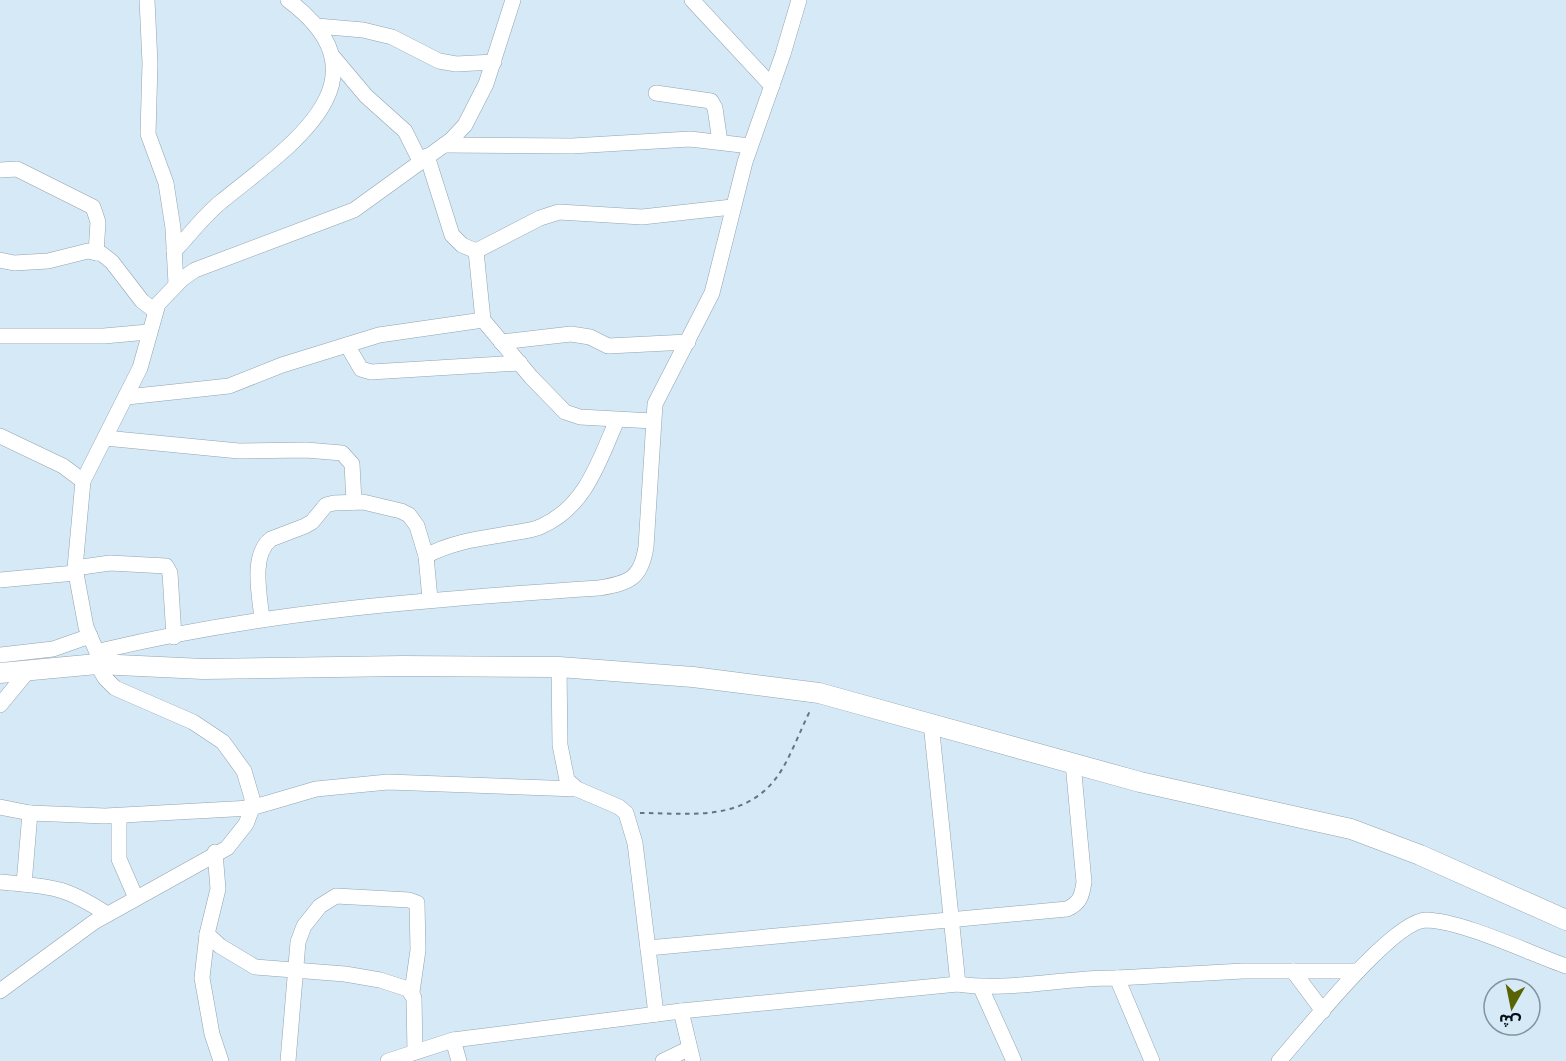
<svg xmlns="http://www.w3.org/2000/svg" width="1566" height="1061" font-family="'Work Sans','Noto Sans Arabic',sans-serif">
<rect width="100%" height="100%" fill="#d5e9f6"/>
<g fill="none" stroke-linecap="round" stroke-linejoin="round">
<g stroke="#92a4b0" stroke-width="16">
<g id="minor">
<path d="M147 0 150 63 148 134 166 183 173 228 176 284"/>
<path d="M692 0 772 86"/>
<path d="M317 26 363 30 392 37 439 61 456 64 494 62"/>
<path d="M334 58 366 96 405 131 420 161"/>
<path d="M656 93 711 101 715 108 720 142"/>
<path d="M444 145 572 146 690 139 750 146"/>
<path d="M427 156 452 235 462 245 476 251 483 320 531 377 565 412 580 417 653 421"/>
<path d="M0 170 17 169 93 207 98 222 96 253"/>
<path d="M174 251C190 235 204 215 222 201 288 147 395 80 288 0"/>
<path d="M476 251 540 218 559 212 642 217 732 207"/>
<path d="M0 260 14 263 48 261 88 251 102 254 112 262 142 301 155 311"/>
<path d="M0 336H104L148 332"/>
<path d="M501 342 571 334 590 337 608 346 688 342"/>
<path d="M347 345 361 369 371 372 520 363"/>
<path d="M127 397 229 386 282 365 379 335 483 320"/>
<path d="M0 436 63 466 83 481"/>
<path d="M105 438 239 451 306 450 342 453 352 464 354 502"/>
<path d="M426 556C449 543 476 539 501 535 514 532 530 532 542 526 586 506 599 461 617 420"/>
<path d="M75 568 110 563 166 566 170 573 174 637"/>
<path d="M0 580 75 573"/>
<path d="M262 619C260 597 250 555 271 539L305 526 312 522 326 505 334 503 363 502 401 511 409 515 417 526 426 556 430 599"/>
<path d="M0 655 53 649 90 636"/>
<path d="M99 657 86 627 75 568 83 481 140 368 158 304 182 279 195 270 354 210 451 140 465 125 486 84 513 0"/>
<path d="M559 667 560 745 567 780 577 789 619 807 626 813 635 843 656 1014"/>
<path d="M0 705 28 671"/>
<path d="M931 723 958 984"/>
<path d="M0 807 30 813 105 816 251 808 316 789 388 782 577 789"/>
<path d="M119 816V859L136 898"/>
<path d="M215 852 218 889 207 934 202 978 212 1034 221 1061"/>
<path d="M0 882C52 887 62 885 107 914"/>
<path d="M24 884 30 813"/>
<path d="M207 934 220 946 255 967 345 974 380 980 408 989 414 998 415 1052"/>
<path d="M648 948 1067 909C1080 903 1082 896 1084 882L1073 763"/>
<path d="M1293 971 1323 1011"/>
<path d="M1117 978 1243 971H1358"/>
<path d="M981 988 1014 1061"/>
<path d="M0 991 94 922 227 848 246 824 251 811 252 798 244 771 223 742 193 722 115 688 105 678 97 664 99 657 104 650C267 611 432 599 599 588 629 583 641 579 646 547L655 404 712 293 745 162 783 54 799 0"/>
<path d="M681 1011 693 1061"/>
<path d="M453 1040 459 1061"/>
<path d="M288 1061 298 942 304 926 320 906 336 896 409 900 417 903 418 950 412 992"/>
<path d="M388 1061 453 1040 681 1011 958 984C1008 992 1064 977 1117 978L1152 1061"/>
<path d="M663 1061 688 1049"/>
<path d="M1279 1061C1304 1033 1393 920 1426 920 1463 921 1529 953 1566 966"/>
</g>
</g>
<g stroke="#92a4b0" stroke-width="21">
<path id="tertiary" d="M0 673 97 664 203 669 403 666 559 667 693 677 819 693 1140 782 1351 829 1420 855 1566 920"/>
</g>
<path stroke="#67747c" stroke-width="2" stroke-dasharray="4.5 4.5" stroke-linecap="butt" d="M640 813C687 813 739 822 773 782 788 765 800 730 811 709"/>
<use href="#minor" stroke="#fff" stroke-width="15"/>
<use href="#tertiary" stroke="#fff" stroke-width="20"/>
</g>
<g transform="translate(1512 1007) rotate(189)"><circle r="28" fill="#d5e9f6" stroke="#83929c" stroke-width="1.5"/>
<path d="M0-4.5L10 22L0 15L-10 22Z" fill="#596303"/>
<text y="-9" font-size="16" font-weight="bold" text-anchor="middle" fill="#091014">ش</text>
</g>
</svg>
